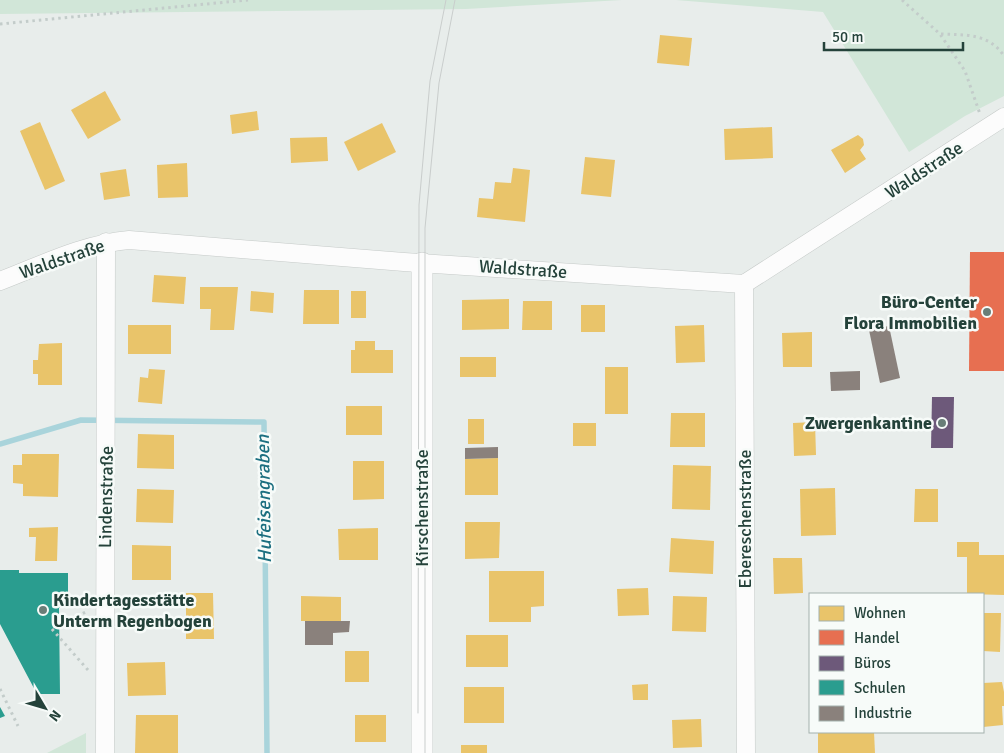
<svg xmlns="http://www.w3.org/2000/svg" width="1004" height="753" font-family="Signika,sans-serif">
<rect width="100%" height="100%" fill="#e8edeb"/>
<g fill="#d1e6d8">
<path d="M0 0H622L466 9 0 14Z"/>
<path d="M676 0H1004V96L965 116 909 152 823 12Z"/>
<path d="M86 733V753H47Z"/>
</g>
<g fill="#e9c46a">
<path d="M660 35 692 38 689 66 657 63Z"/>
<path d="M105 91 121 120 88 139 71 110Z"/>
<path d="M257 111 259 130 232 134 230 115Z"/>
<path d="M40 122 65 181 45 190 20 131Z"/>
<path d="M382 123 396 152 358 171 344 142Z"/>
<path d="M772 127 773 158 725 160 724 129Z"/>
<path d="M858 135 863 139 864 145 860 150 866 159 845 173 831 150Z"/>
<path d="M327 137 328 161 291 163 290 138Z"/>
<path d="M585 157 615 160 611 197 581 194Z"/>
<path d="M187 163 188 197 158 198 157 165Z"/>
<path d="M513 168 530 170 525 222 477 217 479 198 493 199 495 182 511 183Z"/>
<path d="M126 169 130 196 104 200 100 173Z"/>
<path d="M154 275 186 277 184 304 152 302Z"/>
<path d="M200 287H238L234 330H210L211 309H200Z"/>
<path d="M304 290H339V324H303Z"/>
<path d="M251 291 274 293 273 313 250 311Z"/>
<rect x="351" y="291" width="15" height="27"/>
<path d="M509 299V329L462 330V300Z"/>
<path d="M523 301H552V330H522Z"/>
<rect x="581" y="305" width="24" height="27"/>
<rect x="128" y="325" width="43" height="29"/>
<path d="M704 325 705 362 676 363 675 326Z"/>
<path d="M812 332V367H783L782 333Z"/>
<path d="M355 341H375V350H393V373H351V350H355Z"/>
<path d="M62 343V385H38V374H33V360H38L39 344Z"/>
<rect x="460" y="357" width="36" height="20"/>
<rect x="605" y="367" width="23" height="47"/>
<path d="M149 369 165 370 162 404 138 402 140 377 148 378Z"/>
<rect x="346" y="406" width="36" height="29"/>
<path d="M671 413H705V447H670Z"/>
<rect x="468" y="419" width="16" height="25"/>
<path d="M815 422 816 455 794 456 793 423Z"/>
<rect x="573" y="423" width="23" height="23"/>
<path d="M138 434 174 435V469L137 468Z"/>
<path d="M22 454H59L58 497 23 496V484L13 483V465H22Z"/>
<path d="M498 458V495H465V459Z"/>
<path d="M353 461H384V499L353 500Z"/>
<path d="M673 465 711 466 710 510 672 509Z"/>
<path d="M835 488 836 535 801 536 800 489Z"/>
<path d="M137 489 174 490 173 523 136 522Z"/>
<path d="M915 489H938V522H914Z"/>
<path d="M465 522H500L499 558 465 559Z"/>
<path d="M58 527 57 561H35L36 537H29V528Z"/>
<path d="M378 528V560H339L338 529Z"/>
<path d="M671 538 714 541 713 574 669 572Z"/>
<path d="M957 542H979V555H1004V595L967 594V557H957Z"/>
<path d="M132 545 171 546V580H132Z"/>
<path d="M773 558H802L803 593 774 594Z"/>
<path d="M489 571H544V606L531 607V622H489Z"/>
<path d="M648 588 649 615 618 616 617 589Z"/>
<path d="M186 593H213L214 639H186Z"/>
<path d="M301 596 341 597V621H301Z"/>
<path d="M673 596 707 597 706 632 672 631Z"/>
<path d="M983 613H1001L1000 652 983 651Z"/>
<rect x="466" y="635" width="42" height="32"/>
<rect x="345" y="651" width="24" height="31"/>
<path d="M165 662 166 695 128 696 127 663Z"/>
<path d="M1002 682 1004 692V706H1002L1003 725 983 727V683Z"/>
<path d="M648 684V700H633L632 685Z"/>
<rect x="464" y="687" width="40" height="36"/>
<path d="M136 715H178V753H135Z"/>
<rect x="355" y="715" width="31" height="27"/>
<path d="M701 719 702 747 673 748 672 720Z"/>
<path d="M818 732H874L875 753H818Z"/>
<rect x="461" y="745" width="26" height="8"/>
</g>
<path fill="#e76f51" d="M970 252H1004V371H969Z"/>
<path fill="#6d597a" d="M932 397H954L953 448H931Z"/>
<g fill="#2a9d8f">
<path d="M0 570H19V573H68V608H59L60 694H37L0 624Z"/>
<path d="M0 707 5 716 0 718Z"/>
</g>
<g fill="#8a817c">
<path d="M889 326 900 378 880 383 869 330Z"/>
<path d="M860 371V390L831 391 830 372Z"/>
<path d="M498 447V458L465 459V448Z"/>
<path d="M305 621H350L349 632 333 633V645H305Z"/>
</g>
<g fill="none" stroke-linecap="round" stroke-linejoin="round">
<path stroke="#a9d4db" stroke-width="5.5" d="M0 444 81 420 264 422 267 753"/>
<g stroke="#c5cac8" stroke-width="19">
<g id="minor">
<path d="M0 281C42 265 83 244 129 240L404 262 744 284 1004 117"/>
<path d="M744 284 746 753"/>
<path d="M105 753 106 242"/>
</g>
</g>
<g stroke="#c5cac8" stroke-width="22">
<path id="tertiary" d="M422 753V263"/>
</g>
<g stroke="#c3ccca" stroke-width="3" stroke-dasharray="2.5 4" stroke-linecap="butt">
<path d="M902 0 940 34 965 71 980 114"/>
<path d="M0 24 248 0"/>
<path d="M941 34C965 35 989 33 1004 56"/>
<path d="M88 670 51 628 88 611"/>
<path d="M0 689 18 726"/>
</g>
<use href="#minor" stroke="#fcfcfc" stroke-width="18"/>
<use href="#tertiary" stroke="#fcfcfc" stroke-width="21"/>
<g stroke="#c9cdcc" stroke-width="1">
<path d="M418 713 419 205 430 81 446 0"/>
<path d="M425 753V228L439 83 455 0"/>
</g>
</g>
<g fill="#697e78" stroke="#f7fbf9" stroke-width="2">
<circle cx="987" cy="312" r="5"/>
<circle cx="942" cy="423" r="5"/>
<circle cx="43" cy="610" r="5"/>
</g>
<g text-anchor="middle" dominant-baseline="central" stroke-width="5" stroke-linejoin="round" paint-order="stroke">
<g font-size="18" fill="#24423a" stroke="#f7fbf9">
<text transform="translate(924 170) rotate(-33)">Waldstraße</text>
<text transform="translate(62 259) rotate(-19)">Waldstraße</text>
<text transform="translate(523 269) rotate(4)">Waldstraße</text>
<text transform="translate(106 497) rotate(-89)">Lindenstraße</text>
<text transform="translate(422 508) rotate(-90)">Kirschenstraße</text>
<text transform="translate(745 519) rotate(-90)">Ebereschenstraße</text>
</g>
<g font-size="18" font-weight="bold" fill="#24423a" stroke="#f7fbf9" text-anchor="end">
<text x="977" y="302">Büro-Center<tspan x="977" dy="21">Flora Immobilien</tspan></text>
<text x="932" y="423">Zwergenkantine</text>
<text x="53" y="600" text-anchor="start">Kindertagesstätte<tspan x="53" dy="21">Unterm Regenbogen</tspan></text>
</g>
<g font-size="19" font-style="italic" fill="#1c6f80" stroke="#f7fbf9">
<text transform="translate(264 499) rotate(-91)">Hufeisengraben</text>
</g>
</g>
<rect x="809" y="593" width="175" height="140" fill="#f7fbf9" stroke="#a3b1ad"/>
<rect x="819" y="606" width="25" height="15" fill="#e9c46a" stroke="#a3b1ad"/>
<text x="854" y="618" font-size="15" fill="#24423a">Wohnen</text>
<rect x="819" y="630" width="25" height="15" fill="#e76f51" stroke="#a3b1ad"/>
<text x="854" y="643" font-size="15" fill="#24423a">Handel</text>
<rect x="819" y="656" width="25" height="15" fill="#6d597a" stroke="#a3b1ad"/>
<text x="854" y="668" font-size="15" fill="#24423a">Büros</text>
<rect x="819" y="680" width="25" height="15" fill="#2a9d8f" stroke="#a3b1ad"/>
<text x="854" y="693" font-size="15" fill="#24423a">Schulen</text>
<rect x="819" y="706" width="25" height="15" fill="#8a817c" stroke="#a3b1ad"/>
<text x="854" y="718" font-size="15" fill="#24423a">Industrie</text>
<g transform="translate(45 708) rotate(128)" stroke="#f7fbf9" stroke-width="4" paint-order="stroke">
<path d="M0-4L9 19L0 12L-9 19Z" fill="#24423a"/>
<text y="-8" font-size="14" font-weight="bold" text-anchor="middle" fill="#24423a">N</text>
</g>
<path d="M824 42v8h139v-8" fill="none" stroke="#24423a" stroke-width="2.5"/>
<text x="832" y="42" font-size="15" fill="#24423a" stroke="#f7fbf9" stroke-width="4" paint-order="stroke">50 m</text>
</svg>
